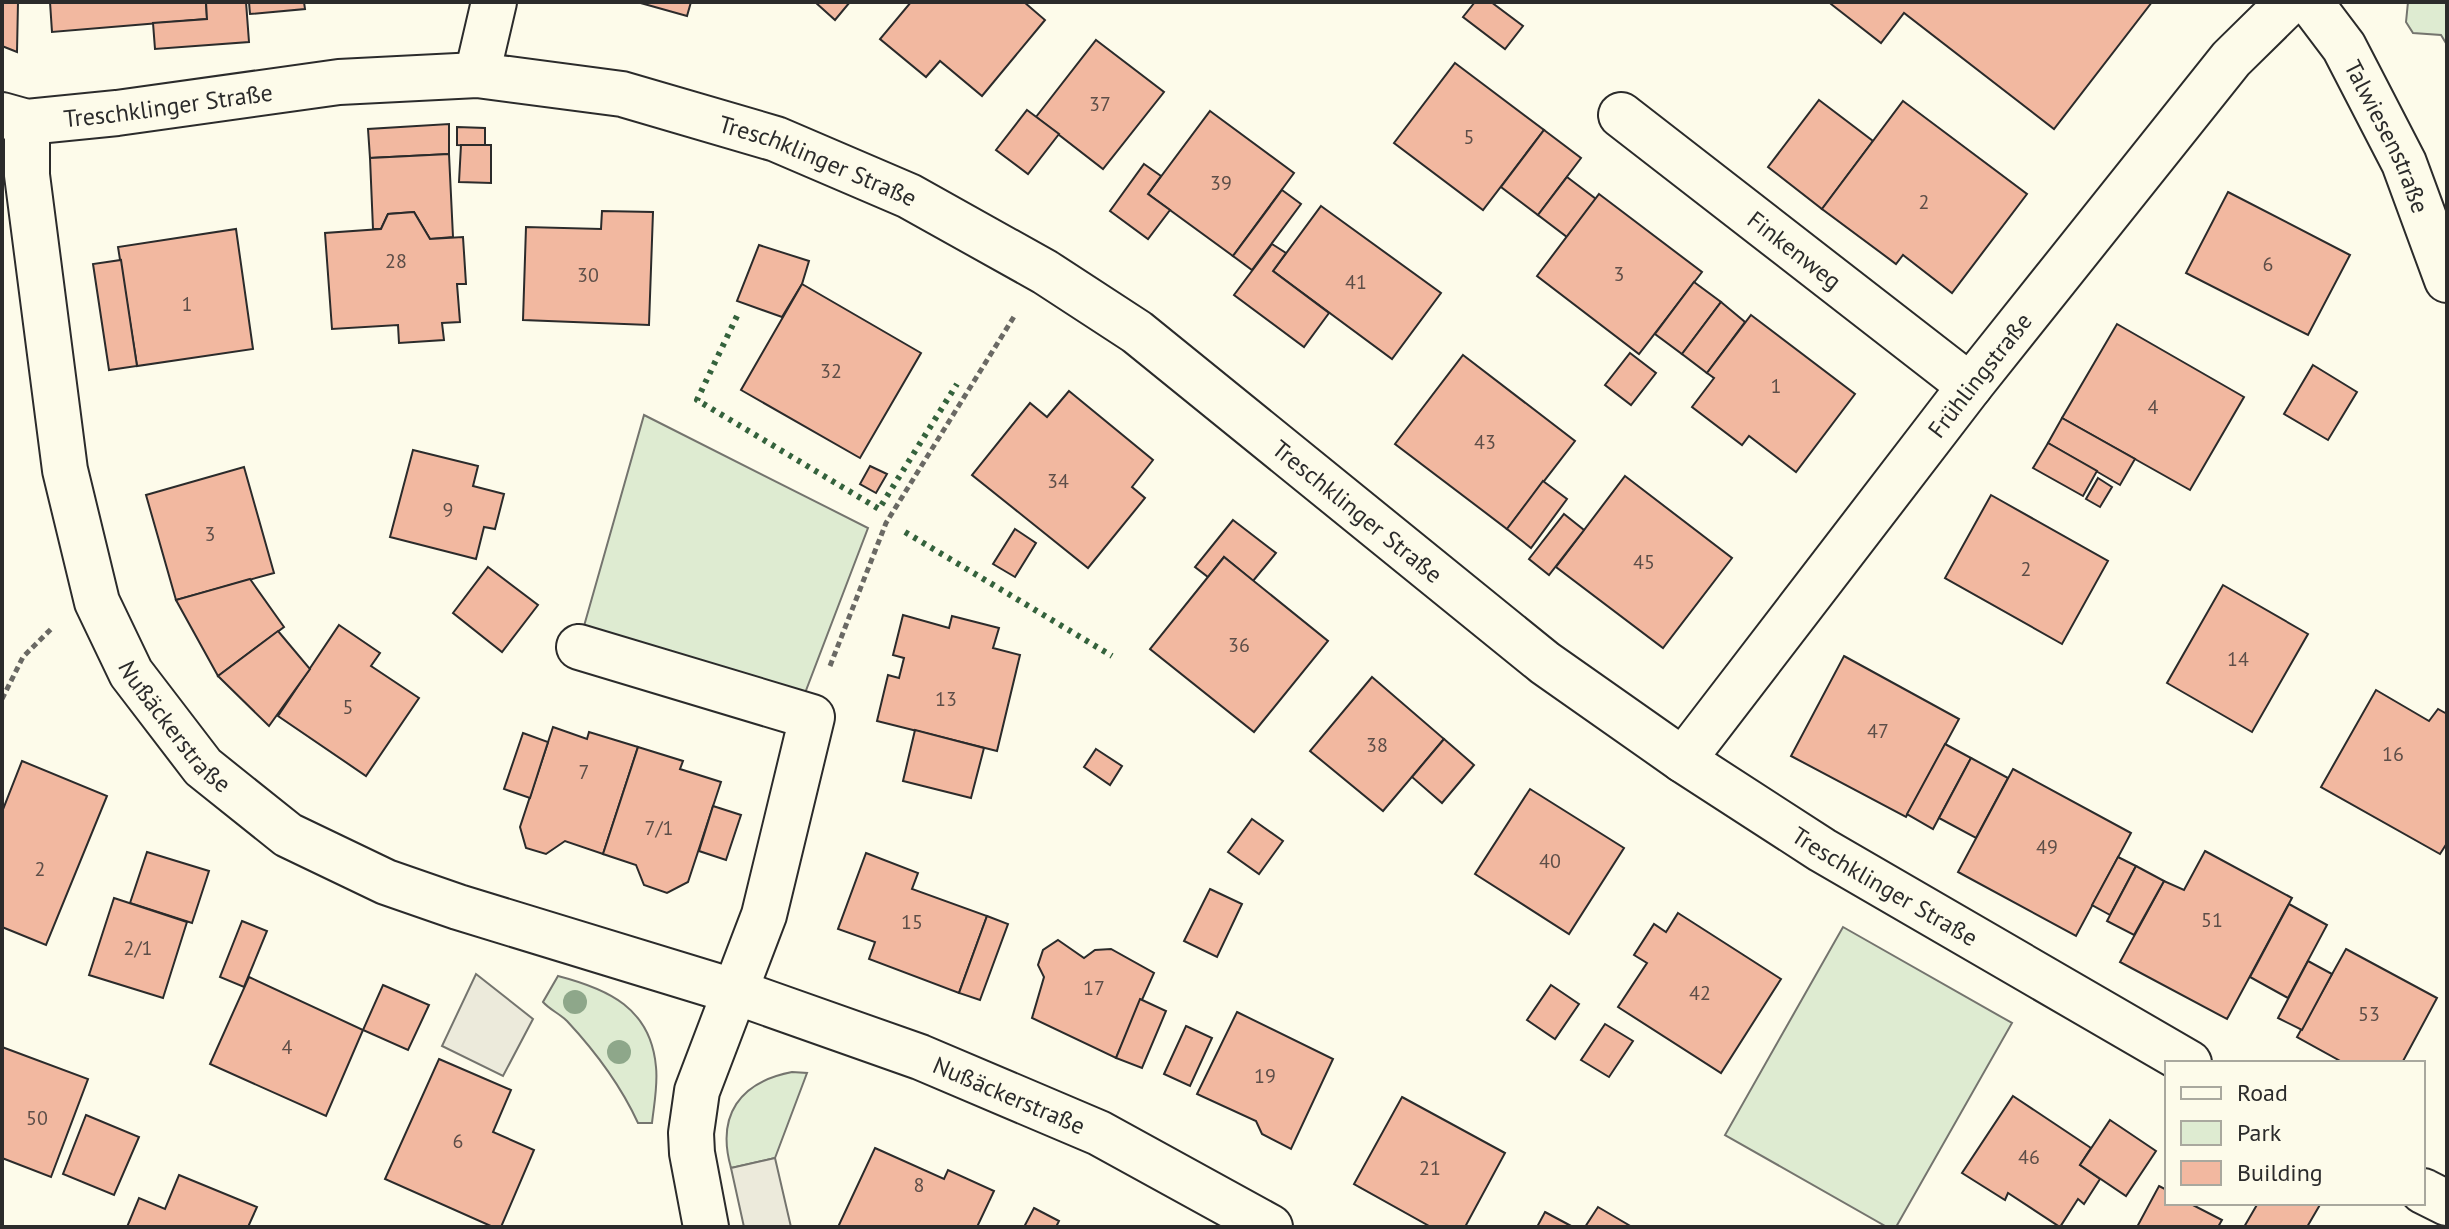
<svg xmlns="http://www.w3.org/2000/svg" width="2449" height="1229" font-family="'PT Sans',sans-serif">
<rect width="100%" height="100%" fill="#fdfbea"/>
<g fill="#deebd1" stroke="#74746e" stroke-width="2">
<path d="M2408 2H2447V45L2441 35 2413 33 2406 22Z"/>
<path d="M644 415 868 528 805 693 584 626Z"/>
<path d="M1843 927 2012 1023 1896 1227H1887L1725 1135Z"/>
<path d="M558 976C608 989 651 1008 656 1067 658 1085 654 1105 652 1123H638C621 1086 594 1050 567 1021 559 1013 550 1010 543 1002Z"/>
<path d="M792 1072 807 1073 775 1158 731 1168C716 1115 740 1082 792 1072Z"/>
</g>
<g fill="#eceadb" stroke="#74746e" stroke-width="2">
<path d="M476 974 533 1019 503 1076 442 1046Z"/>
<path d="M775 1158 791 1227H744L731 1168Z"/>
</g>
<g fill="#f2b8a0" stroke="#2b2b2b" stroke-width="2">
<path d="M2 2H18L17 52 2 46Z"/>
<path d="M50 2H206L207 19 52 32Z"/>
<path d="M206 2H246L249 42 155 49 153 23 207 19Z"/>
<path d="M249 2H304L305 9 250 14Z"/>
<path d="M637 2H691L687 16Z"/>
<path d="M815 2H850L835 20Z"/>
<path d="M911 2H1024L1045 20 982 96 940 61 926 77 880 39Z"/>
<path d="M1475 2H1491L1523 26 1505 49 1463 17Z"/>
<path d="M1832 2H2152L2054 129 1904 13 1881 43 1831 4Z"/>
<path d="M1096 40 1164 92 1103 169 1036 117Z"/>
<path d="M1455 63 1544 130 1483 210 1394 143Z"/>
<path d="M1819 100 1873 141 1822 209 1768 167Z"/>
<path d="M1903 101 2027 194 1952 293 1903 255 1896 264 1822 209Z"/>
<path d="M1027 110 1059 134 1028 174 996 150Z"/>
<path d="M1210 111 1294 173 1233 256 1148 194Z"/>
<path d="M449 124V154L370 158 368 129Z"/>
<path d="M457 127 485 128V146L457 145Z"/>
<path d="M1544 130 1581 158 1538 215 1501 187Z"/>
<path d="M461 145H491V183L459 182Z"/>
<path d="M449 154 453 237 430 239 414 212 388 214 381 229H373L370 158Z"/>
<path d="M1144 164 1161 176 1148 194 1170 210 1148 239 1110 211Z"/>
<path d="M1567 177 1596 199 1567 237 1538 215Z"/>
<path d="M1282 190 1301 204 1252 270 1233 256Z"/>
<path d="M2228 192 2350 255 2308 335 2186 273Z"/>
<path d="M1599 194 1702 272 1639 354 1537 276Z"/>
<path d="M1321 206 1441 293 1392 359 1273 271Z"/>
<path d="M602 211 653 212 649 325 523 320 526 227 601 229Z"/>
<path d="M414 212 430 239 463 237 466 284H457L460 322 442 323 444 340 399 343 398 325 332 329 325 233 381 229 388 214Z"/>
<path d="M236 229 253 349 137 366 118 247Z"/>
<path d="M1272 244 1286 253 1273 271 1329 313 1304 347 1234 295Z"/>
<path d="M759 245 809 261 802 284 782 317 737 301Z"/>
<path d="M121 260 137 366 109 370 93 264Z"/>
<path d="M1694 282 1721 302 1682 354 1655 334Z"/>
<path d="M802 284 921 353 860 458 741 390Z"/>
<path d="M1721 302 1745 322 1707 373 1682 354Z"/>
<path d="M1751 315 1855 394 1796 472 1749 436 1742 445 1692 407 1714 378 1707 373Z"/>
<path d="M2117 324 2244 397 2190 490 2062 418Z"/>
<path d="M1630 353 1656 373 1631 405 1605 385Z"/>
<path d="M1463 355 1575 441 1507 529 1395 444Z"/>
<path d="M2313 365 2357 392 2328 440 2284 414Z"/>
<path d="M1069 391 1153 460 1132 487 1145 498 1088 568 972 475 1030 403 1047 417Z"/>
<path d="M2062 418 2135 459 2120 485 2048 443Z"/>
<path d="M2048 443 2097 471 2083 496 2033 468Z"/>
<path d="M413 450 478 466 473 486 504 494 495 529 484 527 476 559 390 537Z"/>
<path d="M870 466 887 474 876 493 860 484Z"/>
<path d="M244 467 274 573 176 600 146 495Z"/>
<path d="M1625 476 1732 558 1663 648 1556 567Z"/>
<path d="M2098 478 2112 487 2100 507 2086 499Z"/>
<path d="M1543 481 1567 499 1531 548 1507 529Z"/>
<path d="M1991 495 2108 561 2062 644 1945 578Z"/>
<path d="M1564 514 1584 530 1549 575 1529 559Z"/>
<path d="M1233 520 1276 553 1253 581 1224 557 1208 577 1195 567Z"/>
<path d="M1015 529 1036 543 1015 577 993 564Z"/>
<path d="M1224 557 1328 641 1254 732 1150 649Z"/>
<path d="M488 567 538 605 502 652 453 613Z"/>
<path d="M250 579 284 627 218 676 176 600Z"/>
<path d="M2223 585 2308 634 2252 732 2167 683Z"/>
<path d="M903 615 949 628 952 616 999 628 993 648 1020 655 997 751 877 721 888 675 899 678 904 658 893 655Z"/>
<path d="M339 625 380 653 371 666 419 698 366 776 278 716Z"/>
<path d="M278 631 310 669 269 726 218 676Z"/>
<path d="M1844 656 1959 719 1906 817 1791 756Z"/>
<path d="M1372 677 1444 739 1383 811 1310 751Z"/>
<path d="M2376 690 2429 721 2438 709 2447 714V843L2440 854 2321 787Z"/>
<path d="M553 727 587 739 589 732 638 747 603 854 565 841 546 854 526 848 520 827Z"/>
<path d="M915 730 984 748 971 798 903 781Z"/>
<path d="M523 733 548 742 530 798 504 789Z"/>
<path d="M1444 739 1474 765 1442 803 1412 777Z"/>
<path d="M1945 744 1971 758 1933 829 1907 814Z"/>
<path d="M638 747 683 761 680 769 721 782 688 882 667 893 644 885 636 865 603 854Z"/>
<path d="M1096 749 1122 766 1110 785 1084 767Z"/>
<path d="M1971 758 2008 778 1976 838 1939 818Z"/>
<path d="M22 761 107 796 46 945 2 927V812Z"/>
<path d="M2013 769 2131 833 2076 936 1958 872Z"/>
<path d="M1530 789 1624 848 1569 934 1475 874Z"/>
<path d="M713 806 741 815 726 860 699 851Z"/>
<path d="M1252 819 1283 841 1259 874 1228 852Z"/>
<path d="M2205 851 2292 898 2227 1019 2120 962 2164 881 2184 890Z"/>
<path d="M147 852 209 871 192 923 130 903Z"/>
<path d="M866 853 918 873 912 889 987 916 959 993 869 959 875 942 838 929Z"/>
<path d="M2118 857 2136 866 2110 915 2092 905Z"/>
<path d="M2136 866 2164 881 2134 935 2107 921Z"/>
<path d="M1210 889 1242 904 1217 957 1184 941Z"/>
<path d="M114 898 187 922 163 998 89 975Z"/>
<path d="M2289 904 2327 925 2288 998 2250 977Z"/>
<path d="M1678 913 1781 979 1721 1073 1618 1007 1647 963 1634 955 1654 924 1666 932Z"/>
<path d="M987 916 1008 924 980 1000 959 993Z"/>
<path d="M242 921 267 931 244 987 220 977Z"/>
<path d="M1058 940 1084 958 1095 950 1111 949 1154 973 1116 1058 1032 1018 1044 977 1038 965 1043 950Z"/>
<path d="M2346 949 2437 998 2402 1063H2344L2297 1037Z"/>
<path d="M2308 961 2332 974 2302 1030 2278 1018Z"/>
<path d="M249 977 363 1030 326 1116 210 1064Z"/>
<path d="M383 985 429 1005 408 1050 363 1030Z"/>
<path d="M1551 985 1579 1004 1555 1039 1527 1020Z"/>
<path d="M1140 999 1166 1011 1142 1068 1116 1058Z"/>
<path d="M1237 1012 1333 1059 1291 1149 1262 1134 1256 1121 1197 1094Z"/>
<path d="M1605 1024 1633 1041 1609 1077 1581 1060Z"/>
<path d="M1186 1026 1212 1038 1190 1086 1164 1074Z"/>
<path d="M2 1047 88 1079 51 1177 2 1158Z"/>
<path d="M439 1059 511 1090 493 1132 534 1150 501 1227H493L385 1179Z"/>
<path d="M2013 1096 2091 1148 2080 1165 2100 1179 2084 1204 2078 1199 2060 1227 2008 1193 2005 1200 1962 1173Z"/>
<path d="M1402 1097 1505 1153 1465 1227H1431L1354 1184Z"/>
<path d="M86 1115 139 1137 114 1195 63 1174Z"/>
<path d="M2110 1120 2156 1151 2126 1196 2080 1165Z"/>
<path d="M875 1148 944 1179 948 1170 994 1191 977 1227H838Z"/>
<path d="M179 1175 257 1207 248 1227H127L139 1198 165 1209Z"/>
<path d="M2159 1186 2167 1190V1203H2189L2222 1220 2218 1227H2137Z"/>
<path d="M2258 1203H2321L2307 1227H2244Z"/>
<path d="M1598 1207 1632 1227H1585Z"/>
<path d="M1034 1208 1059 1221 1056 1227H1024Z"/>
<path d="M1545 1212 1573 1227H1537Z"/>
</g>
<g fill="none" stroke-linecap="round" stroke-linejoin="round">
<g stroke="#2b2b2b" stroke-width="48">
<g id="minor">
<path id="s1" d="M2310 2 2344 47 2404 163 2447 280"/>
<path d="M477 75 494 2"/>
<path id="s2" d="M2 115 27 122 117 113 339 82 477 75 622 94 776 139 909 196 1045 272 1137 332 1545 663 1683 760 1822 850 2189 1063"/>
<path id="s3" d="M1621 115 1970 386"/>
<path id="s4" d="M27 122V175L65 470 97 602 131 673 203 767 288 835 386 882 458 907 736 992 920 1057 1099 1133 1270 1227"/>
<path d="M579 647 812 717 764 915 697 1091 691 1133 692 1153 706 1227"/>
<path id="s5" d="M1683 760 1970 386 2231 59 2289 2"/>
<path d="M2423 1191 2447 1203"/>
</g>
</g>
<g stroke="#6a6964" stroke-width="5" stroke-dasharray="6 4" stroke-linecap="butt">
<path d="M830 666 886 523 1015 315"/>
<path d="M2 699 23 657 52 628"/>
</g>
<use href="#minor" stroke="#fdfbea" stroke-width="44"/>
<g stroke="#34623c" stroke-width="6" stroke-dasharray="4 6" stroke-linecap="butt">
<path d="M737 316 697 400 879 509 957 384"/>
<path d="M905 532 1112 656"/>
</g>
</g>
<g fill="#8ea78a">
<circle cx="575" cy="1002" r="12"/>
<circle cx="619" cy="1052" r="12"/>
</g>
<g text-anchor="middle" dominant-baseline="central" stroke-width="6" stroke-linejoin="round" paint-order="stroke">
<g font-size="20" fill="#5d4e48">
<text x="1100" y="104">37</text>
<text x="1469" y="137">5</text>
<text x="1221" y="183">39</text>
<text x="1924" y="202">2</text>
<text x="396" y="261">28</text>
<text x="2268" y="264">6</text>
<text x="1619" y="274">3</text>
<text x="588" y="275">30</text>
<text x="1356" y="282">41</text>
<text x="187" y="304">1</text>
<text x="831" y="371">32</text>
<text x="1776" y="386">1</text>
<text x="2153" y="407">4</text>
<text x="1485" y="442">43</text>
<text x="1058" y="481">34</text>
<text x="448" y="510">9</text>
<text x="210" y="534">3</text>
<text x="1644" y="562">45</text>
<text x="2026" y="569">2</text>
<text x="1239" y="645">36</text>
<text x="2238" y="659">14</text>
<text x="946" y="699">13</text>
<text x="348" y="707">5</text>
<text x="1878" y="731">47</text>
<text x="1377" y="745">38</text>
<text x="2393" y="754">16</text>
<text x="584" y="772">7</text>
<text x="659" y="828">7/1</text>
<text x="2047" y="847">49</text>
<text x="1550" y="861">40</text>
<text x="40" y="869">2</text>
<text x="2212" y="920">51</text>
<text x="912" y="922">15</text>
<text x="138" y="948">2/1</text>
<text x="1094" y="988">17</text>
<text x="1700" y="993">42</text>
<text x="2369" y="1014">53</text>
<text x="287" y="1047">4</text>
<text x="1265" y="1076">19</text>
<text x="37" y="1118">50</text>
<text x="458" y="1141">6</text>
<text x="2029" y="1157">46</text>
<text x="1430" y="1168">21</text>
<text x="919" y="1185">8</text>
</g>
<g font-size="24" fill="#2b2b2b" stroke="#fdfbea">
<text stroke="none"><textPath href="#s2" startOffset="168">Treschklinger Straße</textPath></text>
<text stroke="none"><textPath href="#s1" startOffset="156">Talwiesenstraße</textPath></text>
<text stroke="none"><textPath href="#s2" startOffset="832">Treschklinger Straße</textPath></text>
<text stroke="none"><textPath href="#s3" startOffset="220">Finkenweg</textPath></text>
<text stroke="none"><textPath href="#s5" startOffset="486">Frühlingstraße</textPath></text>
<text stroke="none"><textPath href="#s2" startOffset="1480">Treschklinger Straße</textPath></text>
<text stroke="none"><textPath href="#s4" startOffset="634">Nußäckerstraße</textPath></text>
<text stroke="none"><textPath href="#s2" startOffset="2128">Treschklinger Straße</textPath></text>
<text stroke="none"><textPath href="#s4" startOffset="1560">Nußäckerstraße</textPath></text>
</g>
</g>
<rect width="2449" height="1229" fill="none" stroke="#2b2b2b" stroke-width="8"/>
<rect x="2165" y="1061" width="260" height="144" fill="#fdfbea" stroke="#a9a89e" stroke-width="2"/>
<rect x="2181" y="1087" width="40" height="12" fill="#fdfbea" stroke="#a9a89e" stroke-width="2"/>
<text x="2237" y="1101" font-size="24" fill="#2b2b2b">Road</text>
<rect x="2181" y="1121" width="40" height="24" fill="#deebd1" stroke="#a9a89e" stroke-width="2"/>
<text x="2237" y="1141" font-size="24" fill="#2b2b2b">Park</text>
<rect x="2181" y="1161" width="40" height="24" fill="#f2b8a0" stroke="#a9a89e" stroke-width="2"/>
<text x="2237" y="1181" font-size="24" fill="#2b2b2b">Building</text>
</svg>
